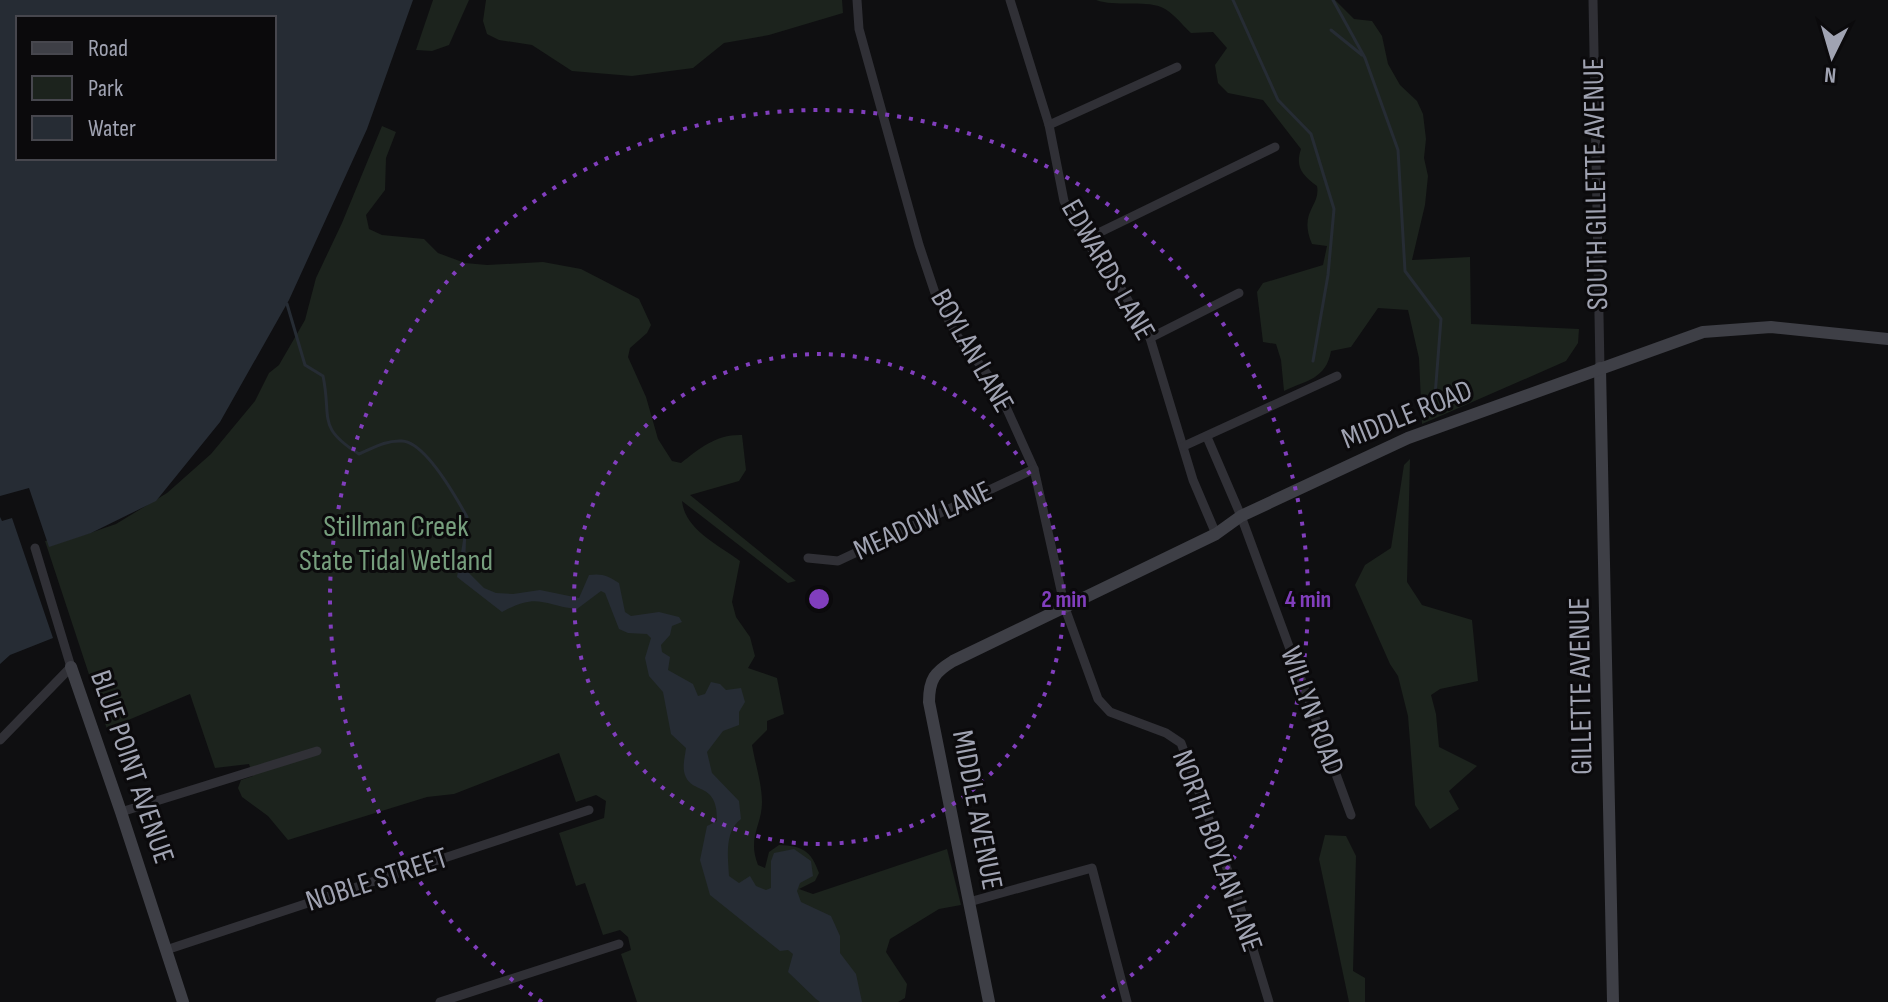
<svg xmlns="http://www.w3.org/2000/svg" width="1888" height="1002" font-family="'Sofia Sans Condensed',sans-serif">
<rect width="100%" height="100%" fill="#0f0f11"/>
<g fill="#1c231d">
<path d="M433 0H469L449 45 432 51 416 50Z"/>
<path d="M486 0H842L843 13 769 35 724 43 693 68 632 76 572 71 532 45 499 40 487 34 483 21Z"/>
<path d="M1096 0H1335L1354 19 1372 21 1382 36 1388 64 1400 85 1417 101 1423 114 1426 139 1424 158 1428 176 1425 205 1412 260 1470 257 1471 324 1579 329 1578 343 1566 361 1422 424 1419 358 1408 310 1378 308 1351 347 1331 351C1326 379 1307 380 1284 391L1281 360 1276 344 1263 342 1257 292 1263 283 1323 265 1327 246 1312 244C1298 211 1321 207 1317 186 1302 175 1295 167 1301 149L1263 100 1228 93 1218 83 1215 65 1227 48 1213 32 1191 33C1182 25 1172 11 1161 7 1142 0 1116 7 1096 0Z"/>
<path d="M382 126 396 132 386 158 385 190 366 215 369 229 382 235 424 239 438 253 465 263 487 265 543 262 581 269 639 299 651 325 647 333 630 348 628 357 646 397 658 439 672 461 681 463C700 448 717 434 742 435L746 470 739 481 690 495 796 581 788 583 682 501C685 530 719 545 740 561L732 602 736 617 750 637 755 656 748 668 777 678 784 714 767 721V730L752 745C755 763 762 784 762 802 762 826 747 837 758 865L765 868 769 852 779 845C802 846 811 850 819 873L815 881 799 889 813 894 947 849 961 905 939 909 890 939 886 952 907 984 905 998 898 1002H637L621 954 631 950 628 937 620 930 603 935 585 883 576 886 559 833 604 818 606 801 596 795 576 802 559 753 454 794 427 797 288 840 268 816 242 797 238 788 241 780 253 776 249 764 215 768 190 694 107 729 45 541 87 534 116 524 167 493 211 454 255 401 269 373 279 365 305 320 316 278 342 223Z"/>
<path d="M1410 459 1407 582 1422 605 1472 620 1478 681 1440 689 1431 695 1436 714 1439 747 1477 766 1449 791 1459 809 1430 829 1415 805 1408 716 1398 676 1390 664 1355 585 1365 565 1391 548 1404 465Z"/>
<path d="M1325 835 1346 836 1356 856 1353 971 1365 978V1002H1349L1319 859Z"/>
</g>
<g fill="#262c34" fill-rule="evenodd">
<path d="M0 0H413L367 129 289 300 220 422 156 501 91 533 49 547 29 488 0 496ZM18 18H274V158H18Z"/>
<path d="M467 516 465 565 469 573 484 588 496 593 513 594 540 590 579 598 589 575C602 573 609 576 619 583L625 612 631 616 659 612 679 617 682 622 672 626 670 635 661 645 662 652 670 657 668 670 693 684 698 696 705 694 711 682 720 684 726 690 741 688 745 702 739 712V725L723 731 707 752 712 773 739 801 741 819C724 831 728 858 729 876L739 883 750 876 756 886 766 890 771 888V861L774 853 794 849 811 861 813 876 800 883 797 891 801 902 831 916 840 936V953L856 974 862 1002H820L816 999 788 972 793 954 788 950 780 951 710 895 700 860 707 826 717 821C718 781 692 795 685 775 682 767 685 756 686 748L671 734 663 692 649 676 645 658 651 638 647 634 628 633 619 629 605 593 601 591 577 609C542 605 538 592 502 612L457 577Z"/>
<path d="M0 517 2 521 12 518 53 638 10 655 0 664Z"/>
</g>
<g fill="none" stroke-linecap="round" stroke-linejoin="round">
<g stroke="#262c34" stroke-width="3">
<path d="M1233 0 1278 100 1311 134 1334 209 1328 275 1313 361"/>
<path d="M1333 0 1365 58 1398 150 1405 271 1441 319 1434 409"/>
<path d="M1331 30 1362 55"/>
<path d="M287 304 305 365 323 376C332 418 316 427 359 454 373 448 386 440 402 441 425 442 456 497 467 517"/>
</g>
<g stroke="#303036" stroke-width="9">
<path d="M857 0 859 29 919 245 937 299 958 337 996 385 1034 469 1065 608 1098 699 1110 712 1166 733 1181 743 1236 893 1269 1002"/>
<path d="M1010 0 1049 125 1064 201 1084 240 1112 273 1150 338 1193 480 1216 534"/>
<path d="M1593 0 1600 368"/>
<path d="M1049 125 1177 67"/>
<path d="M1084 240 1275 147"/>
<path d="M1150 338 1239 293"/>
<path d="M1207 437 1241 516 1351 815"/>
<path d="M1184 446 1337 376"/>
<path d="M808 558 838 561 1034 469"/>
<path d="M0 740 71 667 35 548"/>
<path d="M121 812 317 751"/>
<path d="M969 902 1092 868 1127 1002"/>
<path d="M166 950 589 810"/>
<path d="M440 1002 619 944"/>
</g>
<g stroke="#3e3f46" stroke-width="12">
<path d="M1600 368 1613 1002"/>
<path d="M71 667 121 812 183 1002"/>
<path d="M989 1002 929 702C929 679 935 672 953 661L1216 534 1241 516 1408 438 1703 332 1771 327 1888 339"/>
</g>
</g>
<g fill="none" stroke="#813ebd" stroke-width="4" stroke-dasharray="4 8">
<circle cx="819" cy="599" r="245"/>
<path d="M542 1002A489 489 0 1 1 1096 1002"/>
</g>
<g text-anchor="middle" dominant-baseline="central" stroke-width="6" stroke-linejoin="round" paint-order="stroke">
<g font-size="30" fill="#a0a3b2" stroke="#0b0a0c">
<text transform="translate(1596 184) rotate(-91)">SOUTH GILLETTE AVENUE</text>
<text transform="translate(1108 270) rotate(60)">EDWARDS LANE</text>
<text transform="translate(972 351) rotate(60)">BOYLAN LANE</text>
<text transform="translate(1407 415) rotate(-22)">MIDDLE ROAD</text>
<text transform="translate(923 521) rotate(-25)">MEADOW LANE</text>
<text transform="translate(1581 686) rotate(-91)">GILLETTE AVENUE</text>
<text transform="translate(1312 711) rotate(70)">WILLYN ROAD</text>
<text transform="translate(132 767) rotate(71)">BLUE POINT AVENUE</text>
<text transform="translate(977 810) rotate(79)">MIDDLE AVENUE</text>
<text transform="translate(1217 851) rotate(70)">NORTH BOYLAN LANE</text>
<text transform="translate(377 880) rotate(-18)">NOBLE STREET</text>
</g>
<g font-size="30" fill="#769e7d" stroke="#0b0a0c">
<text x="396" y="527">Stillman Creek<tspan x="396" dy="34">State Tidal Wetland</tspan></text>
</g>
</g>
<circle cx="819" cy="599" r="12" fill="#813ebd" stroke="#0b0a0c" stroke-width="4"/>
<g font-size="24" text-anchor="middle" font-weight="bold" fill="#813ebd" stroke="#0b0a0c" stroke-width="6" stroke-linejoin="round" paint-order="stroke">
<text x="1064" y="607">2 min</text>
<text x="1308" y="607">4 min</text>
</g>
<rect x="16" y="16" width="260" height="144" fill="#0b0a0c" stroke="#47474e" stroke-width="2"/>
<rect x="32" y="42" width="40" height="12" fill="#3e3f46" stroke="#47474e" stroke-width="2"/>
<text x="88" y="56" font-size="24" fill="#a0a3b2">Road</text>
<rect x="32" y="76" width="40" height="24" fill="#1c231d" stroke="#47474e" stroke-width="2"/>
<text x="88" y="96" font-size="24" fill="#a0a3b2">Park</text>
<rect x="32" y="116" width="40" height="24" fill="#262c34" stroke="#47474e" stroke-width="2"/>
<text x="88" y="136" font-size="24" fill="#a0a3b2">Water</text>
<g transform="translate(1832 56) rotate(185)" stroke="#0b0a0c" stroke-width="6" paint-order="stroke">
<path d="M0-6L14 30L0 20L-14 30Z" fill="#a0a3b2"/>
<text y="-12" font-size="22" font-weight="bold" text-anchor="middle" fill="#a0a3b2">N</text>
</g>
</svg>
